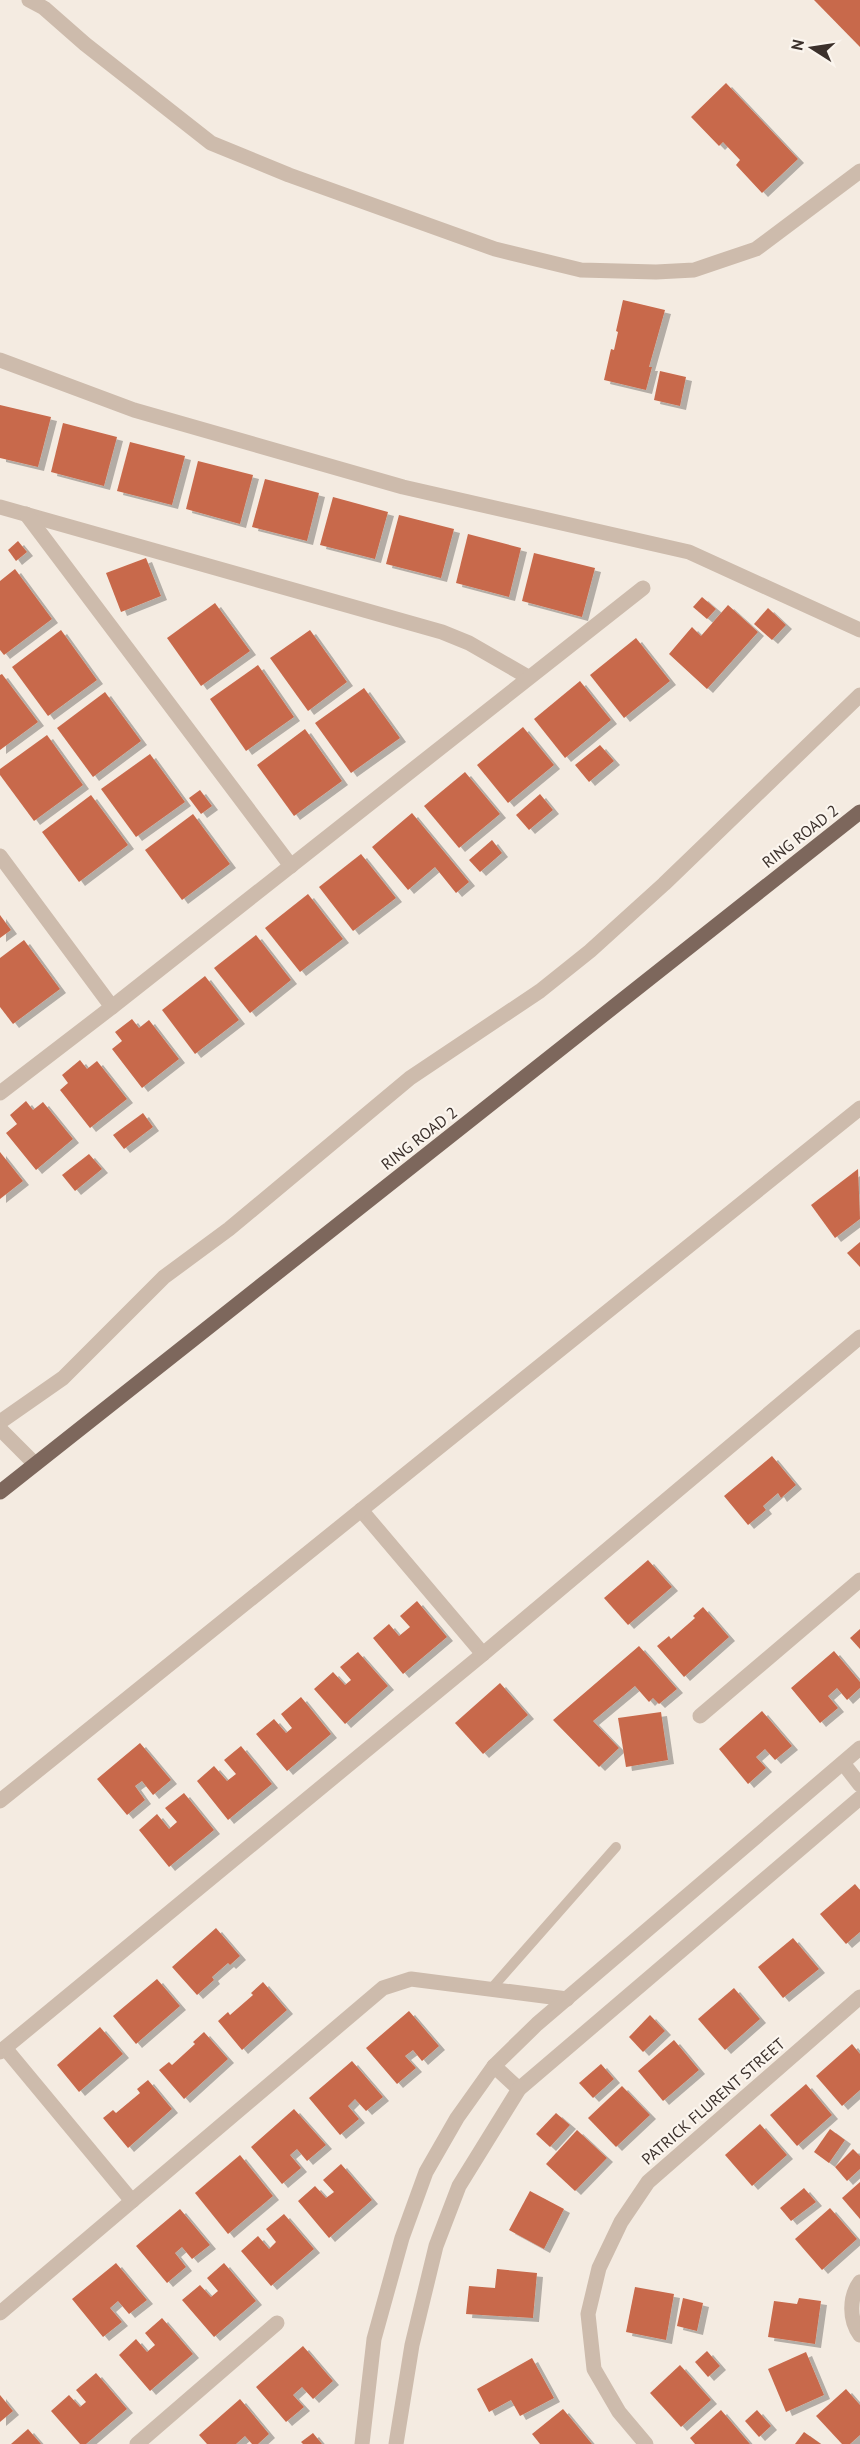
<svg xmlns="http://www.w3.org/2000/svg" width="860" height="2444" font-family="'PT Sans',sans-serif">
<defs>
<filter id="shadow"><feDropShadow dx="6" dy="4" stdDeviation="0" flood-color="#0004"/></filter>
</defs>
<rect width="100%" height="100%" fill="#f4ebe1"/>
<g fill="#c8694b" filter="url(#shadow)">
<path d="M814 0H860V47Z"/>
<path d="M726 83 798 159 762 193 736 165 740 160 723 142 719 146 691 117Z"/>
<path d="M623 300 665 310 649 367H652L646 390 604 380 611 349 614 350 618 332 616 331Z"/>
<path d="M660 371 686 377 680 406 654 400Z"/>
<path d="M0 405 51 417 38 467 0 458Z"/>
<path d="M63 423 117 437 104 486 51 472Z"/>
<path d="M130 442 185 456 172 505 117 491Z"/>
<path d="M198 461 253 475 240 524 186 509Z"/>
<path d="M265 479 319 493 307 541 252 527Z"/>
<path d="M333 497 388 512 375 559 320 545Z"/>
<path d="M399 515 454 529 441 578 386 564Z"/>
<path d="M468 534 521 548 509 597 456 583Z"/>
<path d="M18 541 27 552 16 561 8 550Z"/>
<path d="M534 553 595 568 582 617 522 601Z"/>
<path d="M146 558 161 596 121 612 106 573Z"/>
<path d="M15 569 52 619 4 655 0 650V581Z"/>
<path d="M702 597 716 609 707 619 693 607Z"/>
<path d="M215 603 250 651 201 686 167 638Z"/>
<path d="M728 605 758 632 707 689 669 654 692 627 701 636Z"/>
<path d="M768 608 786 625 772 640 754 624Z"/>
<path d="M61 630 97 680 48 716 12 667Z"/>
<path d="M310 630 347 682 308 711 270 658Z"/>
<path d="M636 638 670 681 624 718 590 675Z"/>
<path d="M258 665 294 717 246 751 210 699Z"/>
<path d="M2 674 38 722 0 750V675Z"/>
<path d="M580 681 611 720 565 758 534 719Z"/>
<path d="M364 688 400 738 351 773 315 723Z"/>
<path d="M105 692 141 741 93 777 57 728Z"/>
<path d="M523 727 554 765 508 803 477 765Z"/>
<path d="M305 729 342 781 294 816 257 765Z"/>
<path d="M47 735 83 785 34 821 0 775V769Z"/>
<path d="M600 745 614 761 589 782 575 765Z"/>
<path d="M150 754 185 802 136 837 101 789Z"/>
<path d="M465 772 500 814 459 848 424 806Z"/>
<path d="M200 790 212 806 201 814 189 798Z"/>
<path d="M540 794 553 810 529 830 516 815Z"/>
<path d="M91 795 128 845 79 882 42 832Z"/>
<path d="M412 813 469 882 456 893 435 867 408 890 372 847Z"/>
<path d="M193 814 230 864 182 900 145 850Z"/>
<path d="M492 840 502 853 480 872 469 860Z"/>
<path d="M361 854 396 898 353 931 319 887Z"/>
<path d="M308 894 343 939 300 972 265 928Z"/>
<path d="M0 915 11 930 0 938Z"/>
<path d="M256 935 291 980 250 1013 214 968Z"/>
<path d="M24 940 60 989 13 1024 0 1007V958Z"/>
<path d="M205 976 239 1020 195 1054 162 1010Z"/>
<path d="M132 1019 139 1028 149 1020 179 1059 142 1088 112 1049 122 1041 115 1032Z"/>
<path d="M80 1060 87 1069 97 1061 127 1099 90 1128 60 1090 68 1083 62 1075Z"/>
<path d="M26 1101 33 1110 43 1102 73 1139 36 1170 6 1133 17 1124 10 1115Z"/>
<path d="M143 1113 153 1127 124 1149 113 1135Z"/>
<path d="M0 1152 23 1181 0 1199Z"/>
<path d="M89 1154 102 1169 75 1191 62 1175Z"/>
<path d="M858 1169 860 1219 835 1238 811 1205Z"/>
<path d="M860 1242V1267L847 1253Z"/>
<path d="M772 1456 796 1485 781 1498 778 1493 763 1506 766 1510 748 1525 724 1496Z"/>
<path d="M648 1560 672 1587 628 1625 604 1598Z"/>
<path d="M417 1601 447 1637 403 1674 373 1638 389 1624 399 1636 410 1627 400 1616Z"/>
<path d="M703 1607 729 1637 684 1677 657 1646 669 1636 671 1639 695 1618 693 1616Z"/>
<path d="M860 1629V1649L850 1638Z"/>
<path d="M639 1646 677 1689 659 1704 653 1698 649 1702 635 1686 593 1721 619 1748 599 1767 553 1720Z"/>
<path d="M834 1651 860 1682V1688L847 1700 837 1688 828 1696 838 1708 820 1723 791 1688Z"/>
<path d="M358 1652 388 1686 345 1724 314 1689 333 1672 345 1685 351 1680 340 1667Z"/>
<path d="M500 1683 528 1715 483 1754 455 1723Z"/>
<path d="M301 1697 331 1734 287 1771 256 1734 274 1719 286 1733 292 1728 281 1714Z"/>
<path d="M762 1711 792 1746 775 1760 765 1749 756 1757 766 1768 748 1784 719 1749Z"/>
<path d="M661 1712 668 1760 626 1767 618 1718Z"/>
<path d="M140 1743 171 1780 153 1795 142 1781 135 1786 145 1800 127 1815 97 1779Z"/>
<path d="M241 1746 272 1784 228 1820 197 1781 214 1766 227 1781 236 1774 224 1760Z"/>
<path d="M184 1793 214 1830 169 1867 139 1830 157 1814 169 1829 177 1822 165 1808Z"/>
<path d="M855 1884 860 1890V1932L846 1944 820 1914Z"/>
<path d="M216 1928 240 1956 230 1965 228 1963 212 1977 214 1980 197 1995 172 1967Z"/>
<path d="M793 1938 819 1969 783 1998 758 1967Z"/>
<path d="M157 1979 180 2006 136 2044 113 2016Z"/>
<path d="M263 1982 287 2010 242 2050 218 2021 228 2012 230 2015 253 1995 251 1993Z"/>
<path d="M734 1988 760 2019 725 2050 698 2019Z"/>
<path d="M409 2011 439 2046 422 2061 413 2050 405 2056 416 2068 397 2084 366 2048Z"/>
<path d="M650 2015 665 2031 643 2052 629 2037Z"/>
<path d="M100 2027 123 2054 79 2092 57 2065Z"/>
<path d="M204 2032 228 2059 184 2099 159 2070 169 2062 172 2065 195 2044 193 2042Z"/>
<path d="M674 2040 699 2070 663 2101 638 2071Z"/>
<path d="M852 2044 860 2054V2090L842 2106 816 2076Z"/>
<path d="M352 2061 383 2097 366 2111 355 2099 348 2106 359 2119 340 2135 309 2098Z"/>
<path d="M601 2064 614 2079 593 2098 579 2083Z"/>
<path d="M148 2080 172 2109 128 2148 103 2118 113 2110 116 2113 140 2093 137 2089Z"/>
<path d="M806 2084 832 2115 797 2146 770 2115Z"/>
<path d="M622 2086 650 2115 616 2147 588 2118Z"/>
<path d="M294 2109 326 2145 307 2161 297 2149 290 2155 301 2168 282 2184 251 2147Z"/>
<path d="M556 2113 570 2125 550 2147 536 2134Z"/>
<path d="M760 2124 787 2155 752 2186 725 2155Z"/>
<path d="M830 2129 845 2140 829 2163 814 2152Z"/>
<path d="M577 2130 607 2158 575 2191 546 2164Z"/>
<path d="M853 2149 860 2156V2169L847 2181 835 2167Z"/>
<path d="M240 2155 273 2196 228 2234 195 2193Z"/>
<path d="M341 2164 372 2200 329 2238 298 2201 315 2186 326 2198 334 2192 323 2180Z"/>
<path d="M860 2182V2219L842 2198Z"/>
<path d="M804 2188 816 2202 791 2221 780 2208Z"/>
<path d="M530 2191 564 2209 544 2249 509 2230Z"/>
<path d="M830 2208 857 2239 822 2270 795 2239Z"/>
<path d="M180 2209 210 2245 192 2259 182 2247 175 2253 186 2267 167 2283 136 2246Z"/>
<path d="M284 2214 314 2249 271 2286 241 2251 258 2236 269 2249 276 2242 266 2229Z"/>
<path d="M116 2263 147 2300 129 2314 118 2301 110 2308 122 2322 103 2337 72 2299Z"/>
<path d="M224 2263 256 2301 214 2337 182 2300 200 2285 211 2297 218 2291 207 2278Z"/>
<path d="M497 2269 537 2273 533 2318 466 2314 469 2286 495 2288Z"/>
<path d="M635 2287 674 2294 666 2340 626 2332Z"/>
<path d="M683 2298 703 2303 697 2331 677 2326Z"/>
<path d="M799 2298 821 2301 815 2344 768 2337 774 2301 797 2304Z"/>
<path d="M162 2318 193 2354 150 2391 119 2355 136 2339 147 2352 155 2345 145 2333Z"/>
<path d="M303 2346 333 2381 313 2399 302 2387 293 2395 304 2407 286 2422 256 2387Z"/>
<path d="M707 2351 720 2366 708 2377 695 2362Z"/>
<path d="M806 2352 824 2395 786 2412 768 2369Z"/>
<path d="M532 2358 554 2398 520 2416 511 2400 489 2412 477 2389Z"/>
<path d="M680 2365 711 2400 681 2427 650 2393Z"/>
<path d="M96 2373 127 2409 86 2444H80L51 2411 69 2395 80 2407 86 2402 76 2390Z"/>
<path d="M846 2389 860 2405V2435L850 2444H842L816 2416Z"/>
<path d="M0 2395 13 2411 0 2422Z"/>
<path d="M240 2399 269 2434 258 2444H252L245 2436 236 2444H207L199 2435Z"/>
<path d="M563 2409 592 2444H540L532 2434Z"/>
<path d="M721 2410 750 2444H695L690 2438Z"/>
<path d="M757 2410 771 2426 759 2437 745 2421Z"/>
<path d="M28 2429 41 2444H11Z"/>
<path d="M804 2432 821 2444H795Z"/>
<path d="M313 2433 322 2444H303L301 2442Z"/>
</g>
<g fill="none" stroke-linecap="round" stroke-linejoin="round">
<path stroke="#cdbbac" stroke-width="10" d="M491 1989 616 1847"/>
<g stroke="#cdbbac" stroke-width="15">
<path d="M29 0 44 8 85 44 211 143 289 175 495 249 581 270 656 272 694 270 756 249 860 171"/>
<path d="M0 360 134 410 403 487 689 552 860 630"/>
<path d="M0 507 442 632 469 643 528 677"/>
<path d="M26 514 291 866"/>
<path d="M0 856 112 1007"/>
<path d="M0 1093 112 1007 643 588"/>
<path d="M0 1422 63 1378 164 1277 229 1229 410 1078 540 991 590 951 664 884 860 695"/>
<path d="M0 1429 35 1464"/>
<path d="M361 1510 483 1654"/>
<path d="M700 1716 860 1580"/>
<path d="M843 1763 860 1785"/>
<path d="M0 1801 860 1108"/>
<path d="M5 2048 132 2201"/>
<path d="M0 2052 483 1654 860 1337"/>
<path d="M494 2066 519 2089"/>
<path d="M860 2282C849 2297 849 2320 860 2335"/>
<path d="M0 2313 383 1988 411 1979 567 1999"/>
<path d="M137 2444 277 2323"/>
<path d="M362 2444 374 2339 402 2238 426 2172 457 2118 494 2066 537 2024 860 1748"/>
<path d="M396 2444 412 2345 436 2246 459 2186 519 2089 860 1798"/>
<path d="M646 2444 619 2412 594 2369 588 2314 599 2268 621 2222 648 2182 860 1997"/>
</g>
<path stroke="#7d675c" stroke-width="15" d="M0 1492 860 812"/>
</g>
<g text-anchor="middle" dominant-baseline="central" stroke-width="4.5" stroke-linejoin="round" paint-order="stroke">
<g font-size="16" fill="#3b302b" stroke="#fbf5ee">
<text transform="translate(800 836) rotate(-38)">RING ROAD 2</text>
<text transform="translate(419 1138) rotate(-38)">RING ROAD 2</text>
<text transform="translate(713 2101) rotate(-41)">PATRICK FLURENT STREET</text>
</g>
</g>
<g transform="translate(812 48) rotate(282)" stroke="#fbf5ee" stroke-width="4.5" paint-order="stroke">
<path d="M0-4.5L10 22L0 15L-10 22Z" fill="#3b302b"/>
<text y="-9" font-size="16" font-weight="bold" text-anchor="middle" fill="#3b302b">N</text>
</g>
</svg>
